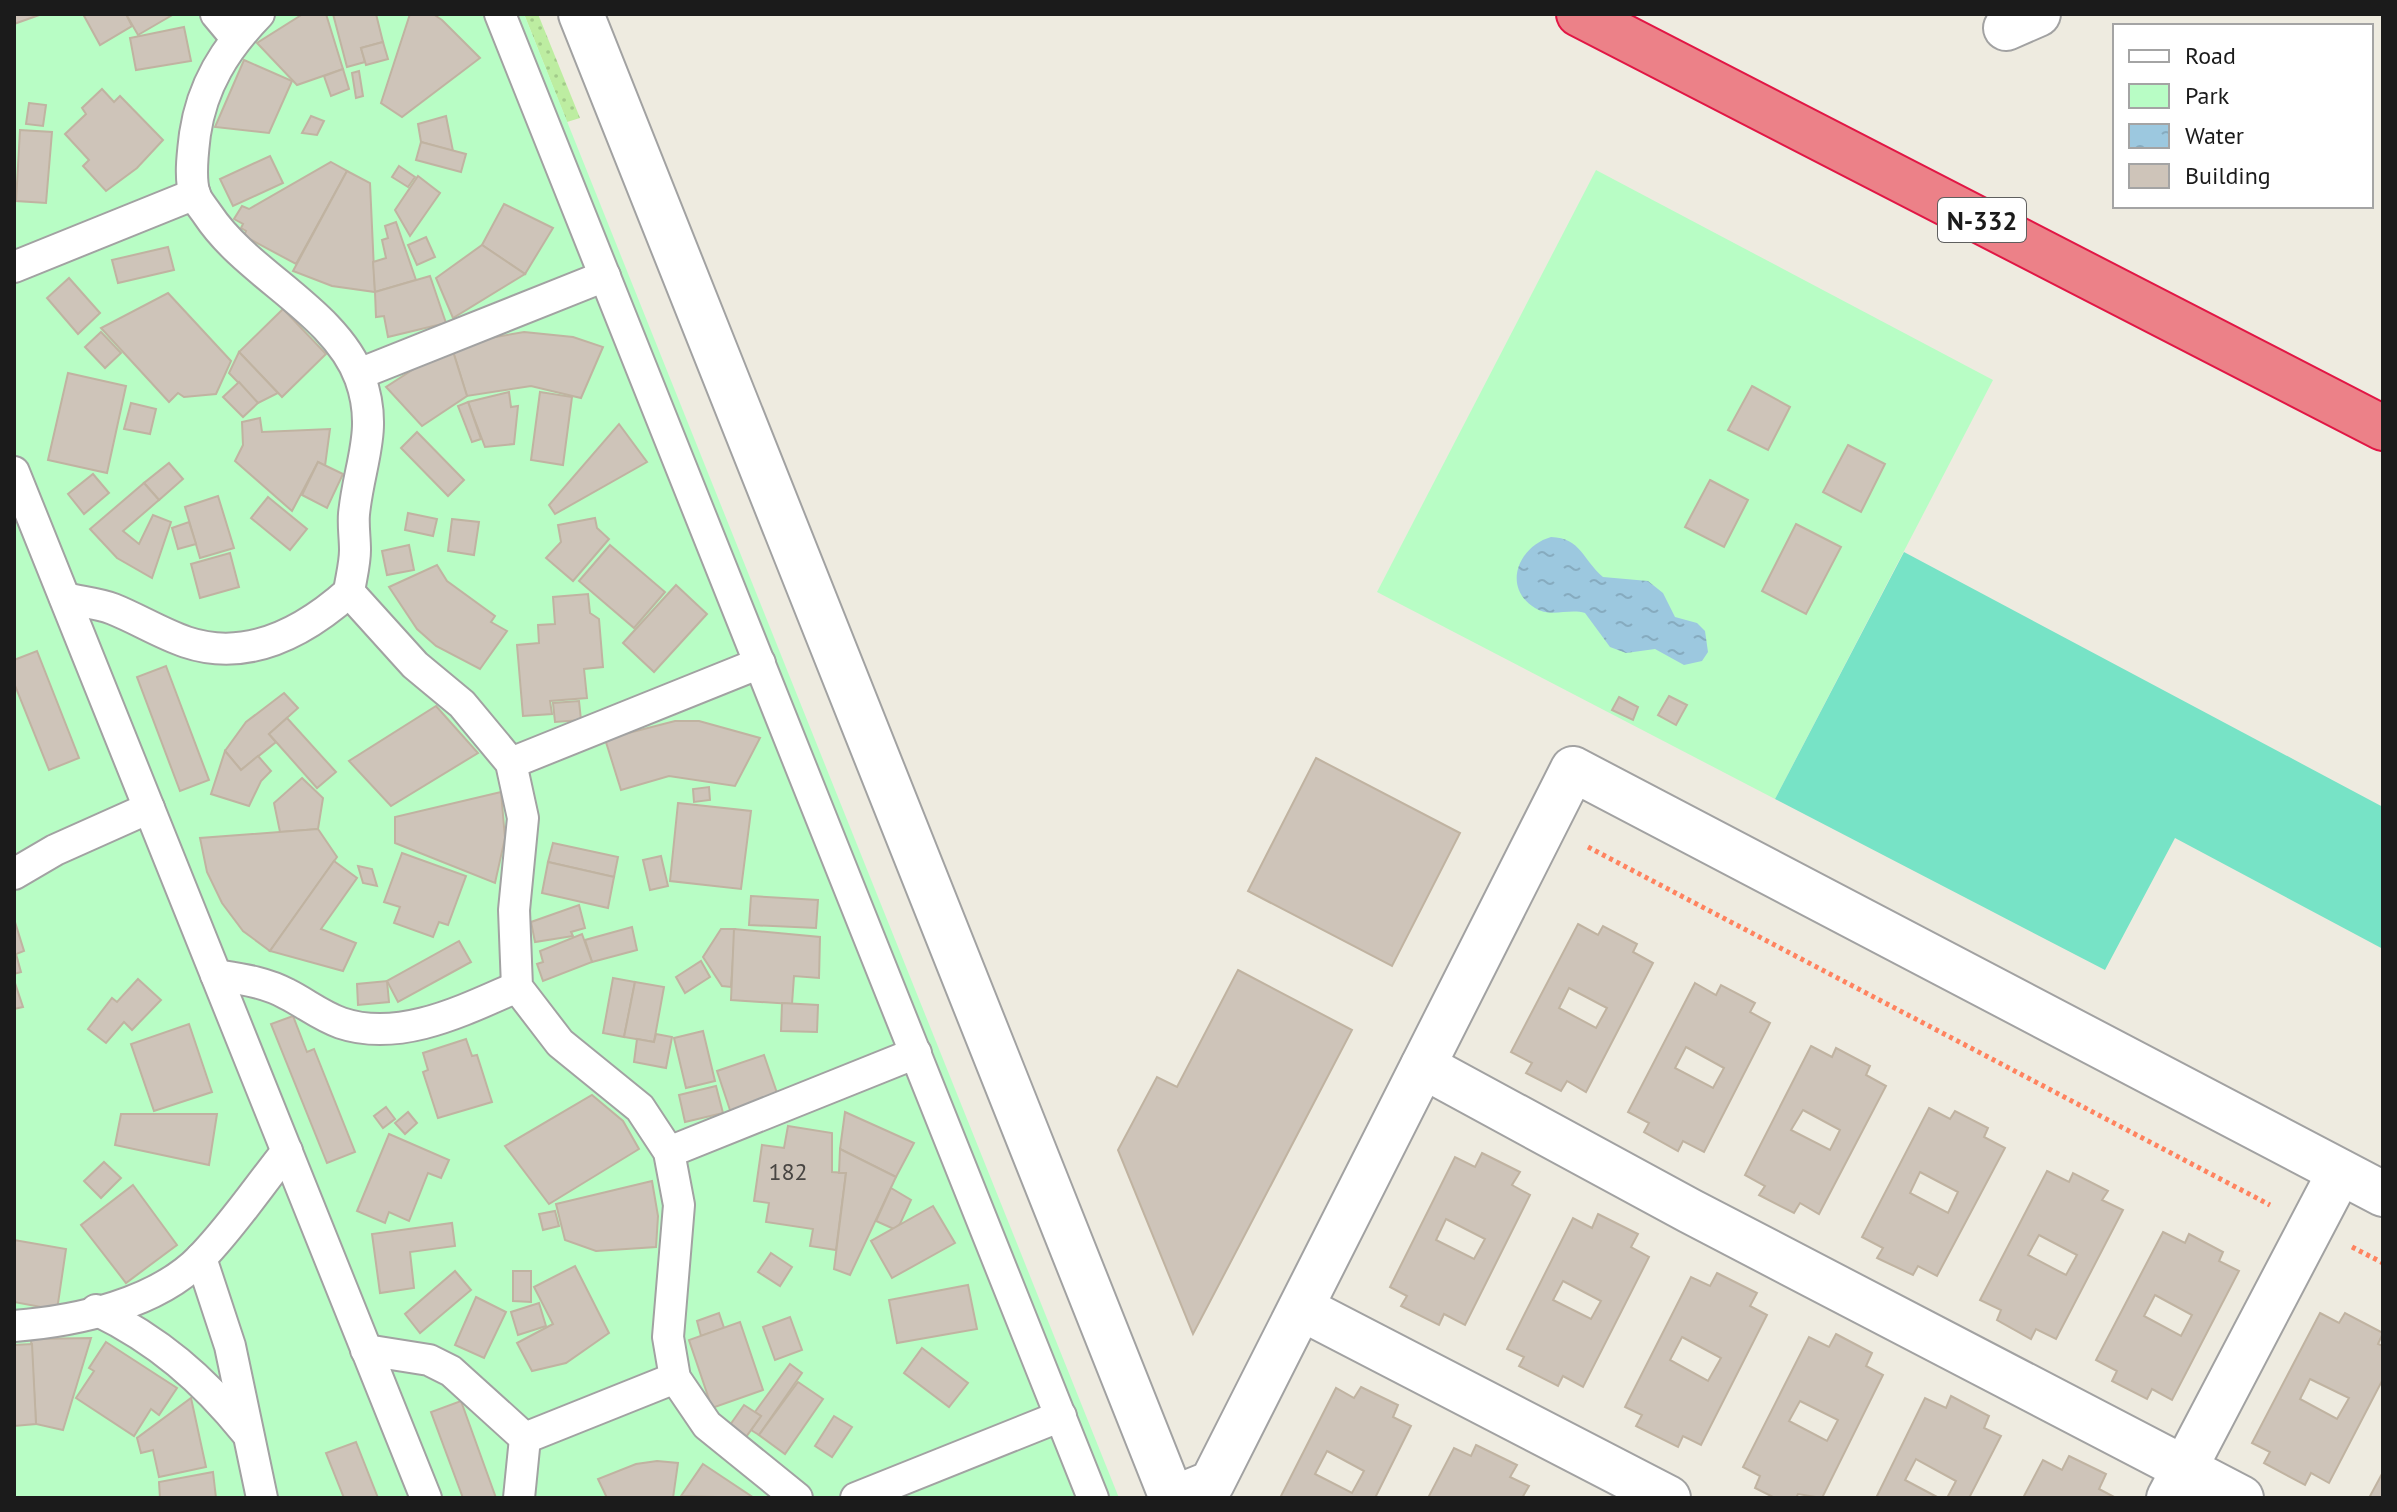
<svg xmlns="http://www.w3.org/2000/svg" width="2397" height="1512" font-family="'PT Sans',sans-serif">
<defs>
<pattern id="grass-dots" width="8" height="8" patternUnits="userSpaceOnUse" patternTransform="scale(2)"><rect width="8" height="8" fill="#bdeda1"/><path d="M2 2h.1M6 6h.1" fill="none" stroke="#a2cb8a" stroke-width="1.8" stroke-linecap="round"/></pattern>
<pattern id="water-ripples" width="26" height="14" patternUnits="userSpaceOnUse" patternTransform="scale(2)"><rect width="26" height="14" fill="#9cc8df"/><path d="M2 4q2-2 4 0t4 0M15 11q2-2 4 0t4 0" fill="none" stroke="#86abbf"/></pattern>
</defs>
<rect width="100%" height="100%" fill="#eeebe0"/>
<path fill="url(#grass-dots)" d="M524 14H538L580 118 567 122Z"/>
<g fill="#b8fdc5">
<path d="M14 14H524L1119 1498H14Z"/>
<path d="M1596 170 1993 380 1775 799 1377 592Z"/>
</g>
<path fill="#77e3c6" d="M1904 552 2383 807V949L2175 838 2105 970 1775 799Z"/>
<path fill="url(#water-ripples)" d="M1551 537C1581 538 1583 560 1603 577L1648 581 1663 593 1675 617 1697 623 1705 631 1708 652 1702 661 1684 665 1655 649 1626 653 1610 647 1585 613C1569 608 1550 618 1535 608 1501 587 1519 546 1551 537Z"/>
<g fill="#cec4b9" stroke="#c0b3a1" stroke-width="2" fill-rule="evenodd">
<path d="M14 14H42L14 24Z"/>
<path d="M83 14H126L132 26 100 45Z"/>
<path d="M126 14H174L138 35Z"/>
<path d="M303 14H326L343 69 297 85 257 43Z"/>
<path d="M333 14H376L383 42 361 48 365 62 347 67Z"/>
<path d="M410 14H433L442 20 480 58 402 117 381 103Z"/>
<path d="M184 27 191 61 136 70 130 38Z"/>
<path d="M383 42 388 59 366 65 361 48Z"/>
<path d="M244 60 292 81 269 133 215 127Z"/>
<path d="M343 69 349 89 331 96 324 76Z"/>
<path d="M359 71 363 96 356 98 352 73Z"/>
<path d="M102 89 114 102 120 96 163 140 137 168 106 191 83 166 89 160 65 134 86 114 82 108Z"/>
<path d="M29 103 46 105 43 126 26 124Z"/>
<path d="M311 116 324 121 317 135 302 133Z"/>
<path d="M446 116 453 151 421 142 418 124Z"/>
<path d="M20 130 52 132 46 203 16 201Z"/>
<path d="M421 142 466 154 461 172 416 160Z"/>
<path d="M270 156 283 183 233 206 220 179Z"/>
<path d="M331 162 347 171 296 264 244 236 246 231 241 228 243 224 234 219 242 206 249 209Z"/>
<path d="M399 166 415 177 408 187 392 177Z"/>
<path d="M347 171 370 183 375 292 332 286 293 271Z"/>
<path d="M418 176 440 193 410 236 395 210Z"/>
<path d="M504 204 553 228 525 274 482 245Z"/>
<path d="M396 222 416 280 375 292 373 262 386 258 382 240 388 238 385 226Z"/>
<path d="M426 237 435 257 417 265 408 245Z"/>
<path d="M482 245 525 274 453 318 436 278Z"/>
<path d="M168 247 174 270 118 283 112 260Z"/>
<path d="M430 276 446 323 388 337 384 316 376 317 375 292Z"/>
<path d="M69 278 100 313 78 334 47 298Z"/>
<path d="M168 293 231 361 216 394 184 397 178 393 169 402 101 328Z"/>
<path d="M283 309 326 354 282 397 239 352Z"/>
<path d="M101 332 121 353 105 368 85 347Z"/>
<path d="M524 332 573 337 603 347 581 398 531 386 467 396 451 345Z"/>
<path d="M451 345 467 396 422 426 386 387Z"/>
<path d="M239 352 278 393 258 403 229 373Z"/>
<path d="M68 373 126 386 107 473 48 460Z"/>
<path d="M239 382 258 403 243 417 223 397Z"/>
<path d="M1752 386 1790 407 1768 450 1728 430Z"/>
<path d="M509 392 511 407 518 406 514 444 485 447 468 402Z"/>
<path d="M540 392 572 397 563 465 531 460Z"/>
<path d="M468 402 481 439 472 442 458 406Z"/>
<path d="M131 403 156 409 150 434 124 429Z"/>
<path d="M260 418 262 432 330 429 325 466 318 462 292 511 235 461 243 445 242 422Z"/>
<path d="M619 424 647 462 555 514 549 505Z"/>
<path d="M417 432 464 480 448 496 401 448Z"/>
<path d="M1848 445 1885 464 1861 512 1823 492Z"/>
<path d="M318 462 343 474 327 508 302 495Z"/>
<path d="M169 463 183 479 159 500 144 483Z"/>
<path d="M93 474 109 493 84 514 68 494Z"/>
<path d="M1710 480 1748 500 1724 547 1685 527Z"/>
<path d="M144 483 159 500 123 531 139 544 153 515 171 522 152 578 117 558 90 529Z"/>
<path d="M218 496 234 548 200 558 185 507Z"/>
<path d="M268 497 307 529 290 550 251 518Z"/>
<path d="M408 513 437 519 433 536 405 530Z"/>
<path d="M595 518 597 528 609 539 573 581 546 558 561 542 558 525Z"/>
<path d="M452 519 479 522 474 555 448 551Z"/>
<path d="M189 522 196 544 178 549 172 528Z"/>
<path d="M1796 524 1841 547 1806 614 1762 591Z"/>
<path d="M409 545 414 570 387 575 382 551Z"/>
<path d="M610 545 665 592 634 628 579 581Z"/>
<path d="M230 553 239 587 200 598 191 564Z"/>
<path d="M437 565 447 581 495 616 491 622 507 631 480 669 436 646 417 629 389 587Z"/>
<path d="M676 585 707 614 654 672 623 643Z"/>
<path d="M588 594 590 613 599 619 603 667 584 669 587 698 550 701 552 714 523 716 517 645 539 643 538 625 555 624 553 597Z"/>
<path d="M37 651 79 758 49 770 14 683V660Z"/>
<path d="M166 666 209 780 180 791 137 677Z"/>
<path d="M284 693 298 708 269 734 276 742 241 770 225 751 246 722Z"/>
<path d="M1669 696 1687 705 1676 725 1658 715Z"/>
<path d="M1619 697 1638 707 1633 720 1612 710Z"/>
<path d="M579 701 581 720 555 722 553 703Z"/>
<path d="M436 706 478 753 391 806 349 761Z"/>
<path d="M287 718 336 772 317 788 269 734Z"/>
<path d="M675 721H699L760 738 735 786 669 776 621 790 605 739Z"/>
<path d="M225 751 241 770 258 756 271 771 261 781 249 806 211 794Z"/>
<path d="M1316 758 1460 833 1392 966 1248 891Z"/>
<path d="M302 778 323 798 318 829 280 832 274 803Z"/>
<path d="M709 787 710 800 694 802 693 789Z"/>
<path d="M501 792 505 838 495 883 395 843V817Z"/>
<path d="M678 803 751 811 741 889 670 881Z"/>
<path d="M318 829 337 857 270 951 243 931 222 903 207 872 200 838Z"/>
<path d="M553 843 618 857 614 877 548 862Z"/>
<path d="M402 853 466 876 448 925 439 922 433 937 394 923 400 907 384 902Z"/>
<path d="M661 856 668 886 650 890 643 860Z"/>
<path d="M334 861 357 878 321 929 356 943 343 971 270 951Z"/>
<path d="M548 862 614 877 608 908 542 893Z"/>
<path d="M358 866 372 869 377 886 363 883Z"/>
<path d="M751 896 818 900 816 928 749 925Z"/>
<path d="M579 905 585 928 571 932 573 936 535 942 531 922Z"/>
<path d="M15 922 24 951 16 954 21 972 14 974Z"/>
<path d="M1578 924 1598 935 1603 926 1637 944 1633 952 1653 963 1586 1092 1567 1081 1561 1091 1526 1073 1532 1063 1511 1052ZM1569 988 1607 1008 1596 1028 1559 1008Z"/>
<path d="M632 927 637 950 592 962 585 940Z"/>
<path d="M721 929H735L731 987 722 986 703 957Z"/>
<path d="M734 929 820 937 819 978 794 976 792 1004 731 1000Z"/>
<path d="M582 934 592 962 543 981 537 964 543 962 540 951Z"/>
<path d="M459 941 471 962 398 1002 387 981Z"/>
<path d="M701 961 710 977 685 993 676 977Z"/>
<path d="M1238 970 1352 1030 1193 1334 1118 1150 1157 1077 1177 1087Z"/>
<path d="M613 978 635 982 624 1037 603 1033Z"/>
<path d="M138 979 161 1000 132 1030 124 1022 106 1043 88 1029 112 998 117 1002Z"/>
<path d="M14 980 23 1007 14 1009Z"/>
<path d="M387 981 389 1002 358 1005 357 984Z"/>
<path d="M635 982 664 987 654 1042 624 1037Z"/>
<path d="M1695 983 1716 995 1721 985 1755 1003 1750 1012 1770 1023 1704 1152 1683 1141 1678 1151 1644 1132 1649 1123 1628 1112ZM1686 1047 1724 1068 1713 1088 1675 1068Z"/>
<path d="M782 1003 818 1005 817 1032 781 1031Z"/>
<path d="M293 1016 307 1052 314 1049 355 1152 327 1163 271 1024Z"/>
<path d="M189 1024 212 1092 154 1111 131 1044Z"/>
<path d="M703 1031 715 1081 686 1088 674 1038Z"/>
<path d="M656 1034 672 1037 666 1068 634 1062 637 1039 654 1042Z"/>
<path d="M466 1039 472 1056 477 1055 492 1102 438 1118 423 1072 428 1070 423 1053Z"/>
<path d="M1811 1046 1832 1057 1836 1048 1870 1066 1866 1075 1886 1086 1819 1214 1800 1203 1794 1213 1759 1195 1765 1186 1745 1175ZM1803 1110 1840 1130 1830 1150 1791 1130Z"/>
<path d="M764 1055 778 1096 731 1113 717 1071Z"/>
<path d="M716 1086 723 1113 685 1122 679 1095Z"/>
<path d="M592 1095 623 1121 639 1149 549 1204 505 1146Z"/>
<path d="M386 1107 395 1119 383 1128 374 1116Z"/>
<path d="M1929 1108 1950 1119 1955 1111 1988 1128 1984 1137 2005 1148 1937 1276 1918 1266 1913 1275 1877 1258 1883 1248 1862 1237ZM1920 1172 1958 1192 1948 1213 1910 1193Z"/>
<path d="M408 1112 417 1123 405 1134 395 1123Z"/>
<path d="M845 1112 914 1143 896 1177 840 1149Z"/>
<path d="M121 1114H217L209 1165 115 1145Z"/>
<path d="M788 1126 832 1133V1172L846 1173 836 1250 810 1246 813 1229 766 1222 769 1203 754 1201 762 1145 784 1148Z"/>
<path d="M389 1134 449 1160 441 1178 428 1173 409 1221 389 1212 385 1223 357 1211Z"/>
<path d="M840 1149 896 1177 850 1275 834 1269 846 1173H839Z"/>
<path d="M1482 1153 1520 1172 1512 1185 1530 1195 1465 1325 1444 1314 1439 1325 1401 1306 1407 1296 1390 1287 1455 1157 1475 1167ZM1446 1219 1485 1239 1474 1259 1436 1240Z"/>
<path d="M104 1162 121 1178 101 1198 84 1181Z"/>
<path d="M2047 1171 2069 1182 2073 1173 2108 1191 2102 1200 2123 1210 2056 1339 2036 1329 2031 1339 1997 1320 2001 1310 1980 1300ZM2039 1235 2077 1255 2066 1275 2028 1255Z"/>
<path d="M652 1181 658 1216 656 1247 596 1251 565 1240 556 1204Z"/>
<path d="M133 1185 177 1245 126 1283 81 1225Z"/>
<path d="M891 1188 911 1200 900 1224 894 1229 876 1221Z"/>
<path d="M933 1206 955 1243 892 1278 871 1241Z"/>
<path d="M555 1211 559 1226 543 1230 539 1214Z"/>
<path d="M1598 1214 1638 1234 1631 1247 1649 1257 1583 1387 1563 1376 1558 1386 1519 1366 1524 1357 1507 1349 1573 1218 1592 1228ZM1563 1281 1601 1301 1591 1319 1553 1300Z"/>
<path d="M452 1223 455 1246 410 1252 414 1288 380 1293 372 1234Z"/>
<path d="M2163 1232 2185 1243 2189 1234 2223 1252 2219 1261 2239 1271 2172 1400 2152 1389 2147 1399 2112 1381 2117 1371 2096 1360ZM2155 1295 2192 1315 2181 1336 2144 1316Z"/>
<path d="M14 1240 66 1249 57 1310 14 1302Z"/>
<path d="M771 1253 792 1267 780 1286 758 1272Z"/>
<path d="M575 1266 609 1333 566 1363 532 1371 517 1343 553 1324 534 1287Z"/>
<path d="M455 1271 471 1290 420 1333 405 1314Z"/>
<path d="M513 1271H531V1302L513 1301Z"/>
<path d="M1717 1273 1757 1293 1750 1306 1767 1315 1701 1445 1683 1436 1678 1447 1636 1426 1642 1415 1625 1407 1691 1277 1710 1286ZM1682 1337 1721 1358 1708 1381 1670 1360Z"/>
<path d="M968 1285 977 1329 897 1343 889 1300Z"/>
<path d="M476 1297 506 1312 484 1358 455 1345Z"/>
<path d="M539 1303 546 1326 518 1335 511 1312Z"/>
<path d="M719 1313 724 1328 701 1336 697 1321Z"/>
<path d="M2320 1313 2339 1323 2345 1313 2383 1333 2378 1344 2383 1346V1379L2329 1483 2311 1473 2305 1485 2264 1463 2270 1452 2252 1443ZM2310 1379 2349 1398 2337 1419 2300 1399Z"/>
<path d="M790 1317 802 1350 775 1360 763 1327Z"/>
<path d="M740 1322 763 1390 712 1408 689 1340Z"/>
<path d="M1836 1334 1872 1353 1866 1366 1883 1375 1822 1498 1798 1494 1796 1498H1775L1755 1488 1760 1476 1743 1467 1809 1337 1829 1347ZM1800 1401 1838 1420 1827 1441 1789 1421Z"/>
<path d="M91 1338 63 1430 36 1424 31 1339Z"/>
<path d="M106 1342 177 1388 159 1415 151 1409 134 1436 76 1398 94 1371 89 1368Z"/>
<path d="M32 1344 36 1424 14 1426V1345Z"/>
<path d="M922 1348 968 1383 949 1407 904 1373Z"/>
<path d="M790 1364 802 1373 759 1435 751 1430 761 1416 755 1412Z"/>
<path d="M798 1382 823 1399 785 1454 759 1435Z"/>
<path d="M1361 1387 1398 1405 1393 1417 1411 1426 1375 1498H1280L1336 1388 1354 1398ZM1327 1451 1364 1471 1352 1493 1315 1474Z"/>
<path d="M1951 1396 1989 1416 1984 1428 2001 1436 1969 1498H1947L1956 1481 1916 1459 1905 1480 1939 1498H1876L1925 1398 1946 1408Z"/>
<path d="M191 1398 206 1467 159 1477 153 1450 141 1453 137 1438Z"/>
<path d="M461 1401 496 1498H463L431 1412Z"/>
<path d="M744 1405 761 1416 746 1437 730 1425Z"/>
<path d="M834 1416 852 1427 832 1457 815 1446Z"/>
<path d="M356 1442 378 1498H344L326 1453Z"/>
<path d="M1476 1445 1517 1465 1510 1477 1529 1486 1522 1498H1428L1454 1448 1471 1456Z"/>
<path d="M2069 1456 2106 1474 2099 1489 2116 1498H2023L2043 1460 2062 1470Z"/>
<path d="M657 1461 678 1463 673 1498H607L598 1479 636 1464Z"/>
<path d="M703 1464 754 1498 681 1496Z"/>
<path d="M213 1472 216 1498H160L159 1482Z"/>
<path d="M2383 1472V1498H2369Z"/>
</g>
<g fill="none" stroke-linecap="round" stroke-linejoin="round">
<g stroke="#a2a2a2" stroke-width="34">
<g id="lane">
<path d="M216 14 236 38"/>
<path d="M259 14C225 49 202 86 195 134 193 151 189 178 195 195 197 201 204 209 208 215 248 275 335 311 360 378 379 430 359 463 354 514 353 526 355 538 355 550 355 564 351 578 349 592L415 665 462 704 511 763 523 818 514 910 517 987 560 1043 640 1108 669 1152 679 1205 668 1337 675 1378 707 1425 797 1498"/>
<path d="M500 14 1093 1498"/>
<path d="M14 267 195 194"/>
<path d="M359 374 605 276"/>
<path d="M14 472 426 1498"/>
<path d="M65 598C80 602 98 603 113 609 138 619 160 633 186 642 248 663 304 632 349 592"/>
<path d="M511 763 760 663"/>
<path d="M14 874 55 850 149 808"/>
<path d="M216 975C241 979 265 982 287 994 305 1003 321 1016 341 1023 400 1043 464 1010 517 987"/>
<path d="M669 1152 916 1053"/>
<path d="M201 1258 230 1346 262 1498"/>
<path d="M96 1310C158 1340 203 1379 246 1432"/>
<path d="M14 1326C77 1321 157 1304 202 1257 233 1225 259 1186 287 1151"/>
<path d="M366 1350 429 1360 451 1371 525 1438 675 1378"/>
<path d="M519 1498 525 1438"/>
<path d="M856 1498 1061 1416"/>
</g>
</g>
<g stroke="#a2a2a2" stroke-width="48">
<g id="street">
<path d="M581 14 1172 1498"/>
<path d="M2006 28 2038 14"/>
<path d="M1423 1066 1690 1211 2241 1498"/>
<path d="M1301 1308 1668 1498"/>
<path d="M1175 1498 1212 1483 1573 769 2383 1194"/>
<path d="M2169 1498 2340 1172"/>
</g>
</g>
<g stroke="#e11745" stroke-width="48">
<path id="highway" d="M1579 14 2383 428"/>
</g>
<g stroke="#ff835f" stroke-width="5" stroke-dasharray="4 4" stroke-linecap="butt">
<path d="M1588 847 2270 1205"/>
<path d="M2352 1247 2383 1263"/>
</g>
<use href="#lane" stroke="#fff" stroke-width="30"/>
<use href="#street" stroke="#fff" stroke-width="44"/>
<use href="#highway" stroke="#ec8188" stroke-width="44"/>
</g>
<g text-anchor="middle" dominant-baseline="central" stroke-width="7" stroke-linejoin="round" paint-order="stroke">
<g font-size="24" fill="#484542">
<text x="788" y="1171">182</text>
</g>
<rect fill="#fff" stroke="#5f5f5f" stroke-width="2" x="1938" y="198" width="88" height="44" rx="6"/>
<g font-size="26" font-weight="bold" fill="#1b1b1b">
<text x="1982" y="220">N-332</text>
</g>
</g>
<rect width="2397" height="1512" fill="none" stroke="#1b1b1b" stroke-width="32"/>
<rect x="2113" y="24" width="260" height="184" fill="#ffffff" stroke="#a4a4a4" stroke-width="2"/>
<rect x="2129" y="50" width="40" height="12" fill="#ffffff" stroke="#a4a4a4" stroke-width="2"/>
<text x="2185" y="64" font-size="24" fill="#1b1b1b">Road</text>
<rect x="2129" y="84" width="40" height="24" fill="#b8fdc5" stroke="#a4a4a4" stroke-width="2"/>
<text x="2185" y="104" font-size="24" fill="#1b1b1b">Park</text>
<rect x="2129" y="124" width="40" height="24" fill="url(#water-ripples)" stroke="#a4a4a4" stroke-width="2"/>
<text x="2185" y="144" font-size="24" fill="#1b1b1b">Water</text>
<rect x="2129" y="164" width="40" height="24" fill="#cec4b9" stroke="#a4a4a4" stroke-width="2"/>
<text x="2185" y="184" font-size="24" fill="#1b1b1b">Building</text>
</svg>
